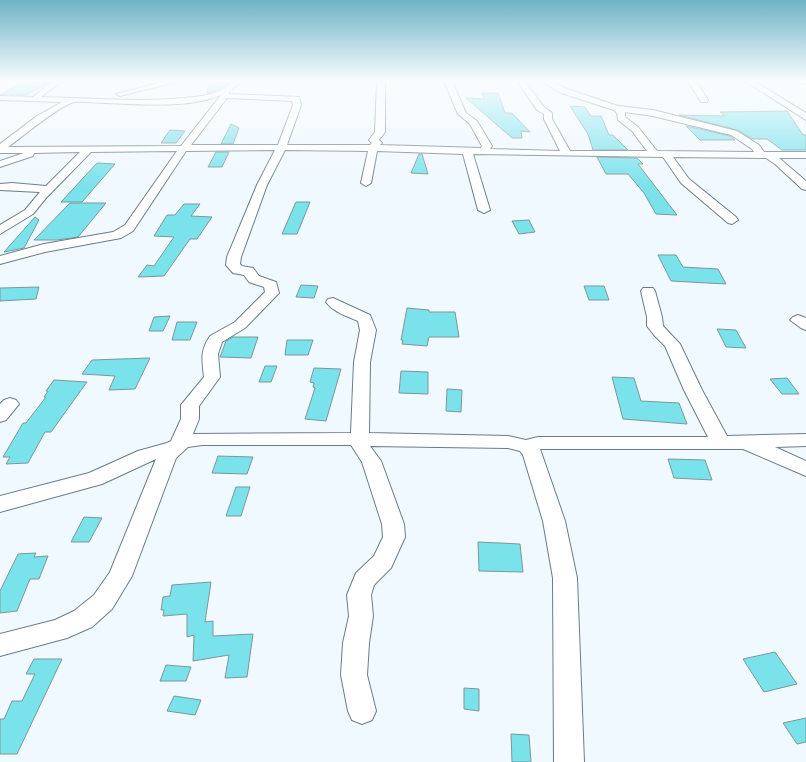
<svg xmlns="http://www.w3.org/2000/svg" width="806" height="762" font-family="Roboto,sans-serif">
<rect width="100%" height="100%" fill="#f0f9ff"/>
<g fill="#7ae2eb" stroke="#7c9799">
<path d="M230 81 222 88 207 93 209 82Z"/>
<path d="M21 83H48L26 95H0Z"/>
<path d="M482 93H498L505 113H512L530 132 521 131 522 138H512L466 98 484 99Z"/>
<path d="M570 106 585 107 591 116H601L609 135H613L628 150H593L588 134Z"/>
<path d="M787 111 803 135H806V150H782L767 139H753L737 130 679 115 725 116 720 112Z"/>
<path d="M231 124 239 128 233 144H221Z"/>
<path d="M686 126 730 136 735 140H700Z"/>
<path d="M170 130 185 131 176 143H161Z"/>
<path d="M216 152H229L222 167H208Z"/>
<path d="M419 154H422L428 174 411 173Z"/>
<path d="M597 157 637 158 643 164H638L677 215 656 214 644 193 628 174H606Z"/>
<path d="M97 163 115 164 82 202H61Z"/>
<path d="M296 202H310L297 234H282Z"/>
<path d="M70 203H106L78 237 57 240H34Z"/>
<path d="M184 204H200L191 216 212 217 197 239H190L164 276 138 277 147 265 154 266 174 237 154 236 167 215H175Z"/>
<path d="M35 217 39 220 24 248 4 252Z"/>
<path d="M529 220 535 232 519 234 512 221Z"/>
<path d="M658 255H676L683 267 718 269 726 284 671 281Z"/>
<path d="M301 285 318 286 314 298 296 297Z"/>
<path d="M584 286H604L609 300H589Z"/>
<path d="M39 287 36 299 0 301V288Z"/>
<path d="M407 308 429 310V312H455L459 337H429L427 346 402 344 403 340H401Z"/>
<path d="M170 316 163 331H149L154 317Z"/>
<path d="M177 322H197L190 340H172Z"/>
<path d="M717 329 736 330 746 348 726 347Z"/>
<path d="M233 337H258L251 358 220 357 226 341Z"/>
<path d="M287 340H313L308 355H285Z"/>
<path d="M150 358 135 389 109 390 115 376 82 374 92 360Z"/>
<path d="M265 366H277L271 382H259Z"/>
<path d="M314 368 341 369 326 421 305 419 315 388 313 387 314 383 310 382Z"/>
<path d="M401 371 428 372V394L399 393Z"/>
<path d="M612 377 634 378 641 401 679 403 687 424 623 419Z"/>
<path d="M787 378 799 394H782L770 379Z"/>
<path d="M54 380 87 382 51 432H45L28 463 6 464 10 457H3L23 423H26L46 397H44L48 391H46Z"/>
<path d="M447 389 462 390 461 412 446 411Z"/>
<path d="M218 456 253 457 247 474 212 473Z"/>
<path d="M668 459 705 460 712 480 674 478Z"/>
<path d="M236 487H250L241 516H226Z"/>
<path d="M84 517 102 518 89 542H71Z"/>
<path d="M478 542 520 544 523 572 479 571Z"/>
<path d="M36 553 34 557 48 556 39 579H30L17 611 0 613V591L18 554Z"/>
<path d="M211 582 205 622 213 621V636L253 634 247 677 225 678 229 655 193 661 194 635 187 637V614L163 616 164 610H161L163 597 170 596 172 585Z"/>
<path d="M775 652 797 684 764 692 743 659Z"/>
<path d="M34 659H62L17 754H0V719H4L12 701H22L35 674H26Z"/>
<path d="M166 665 191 667 186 681H160Z"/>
<path d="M464 688 479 689V711L464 709Z"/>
<path d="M174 696 201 700 195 715 167 711Z"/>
<path d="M806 718V742L797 744 783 723Z"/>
<path d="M511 734 529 735 531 762H512Z"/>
</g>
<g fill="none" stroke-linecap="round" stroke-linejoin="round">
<g stroke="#697d89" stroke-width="2">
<g id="minor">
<path d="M53 81H62L41 97C92 98 144 103 194 97 204 96 214 94 223 89 230 84 233 81 242 81L229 92V94L299 97 301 105 287 145H370L372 143 369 140 375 132 377 81H385V132L379 140 382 143 380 145 481 148 482 146 470 124 458 114 444 81H452L466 113 477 121 492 146 490 149 560 151 544 119V114L537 110 517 81H525L543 106 552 113V119L570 151H647L632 131 618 120 617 113 614 110 561 93 541 81H550L567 89 618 106 653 110 737 131 759 145 764 152H806V158H779L806 181V190L802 189 775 164 766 158 673 157 689 179 736 217 738 220 732 224 728 223 681 183 663 157 473 154 490 210 484 213 478 210 463 154 377 151 371 183 366 186 361 183 368 151 285 150 267 185 241 257 240 264 242 266 253 268 259 276 276 282 279 293 245 328 222 342 218 354 220 377 199 406V419L193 434 351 433 354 362 360 330 358 321C347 316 333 312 326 302L328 299 333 298 370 315 376 330 370 362 369 433 508 436 526 440 538 437H708L684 390 665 346 654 335 647 326V317L641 291 643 288H653L655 291 662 317 663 326 680 344 702 390 727 436 806 434V446L775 447 806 461V476L743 449H540L565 521 577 578 584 762H554L553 578 543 521 523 455 520 451 508 448 370 446 381 461 404 524 405 537 391 568 374 585 371 595 373 616 369 643 367 675 376 711 372 720 362 724 352 720 348 711 341 675 343 643 349 616 347 595 356 573 374 556 383 537 382 524 362 462 351 445H202L188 447 176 458 132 576 112 609 92 627 67 638 0 656V634L55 620 74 611 94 595 110 572 156 459 102 484 0 512V496L89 473 138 451 167 443 171 441 181 419V405L204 377C202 359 200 351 210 336L235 322 265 292 264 287 249 282 244 275 233 273 226 265 227 257 257 185 275 150 186 151 133 231 121 238 45 252 0 264V256L44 244 113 232 125 225 177 151 91 152 46 198 33 214 0 234V225L25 210 40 192 0 190V184L12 183 46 186 80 152 34 153 33 156 0 167V161L24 153H0V144L37 116 62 102 0 100V96L33 97ZM221 95 181 146 8 147C22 137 60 105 74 102 84 101 95 103 105 103 140 104 188 109 221 95ZM227 98 292 101 293 105 278 145H191ZM625 112 653 116 731 135 752 149 754 152 657 151 638 127 625 117Z"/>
<path d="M167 81H180L120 96 116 94Z"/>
<path d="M688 81H696L708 100 707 102H701Z"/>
<path d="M745 81H754L806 113V120Z"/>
<path d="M798 81H806V84L799 83Z"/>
<path d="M798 315 806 318V330L801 328 790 320 793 317Z"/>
<path d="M10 398 16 400 19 404 6 420 0 422V404L4 400Z"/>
</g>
</g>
<use href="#minor" fill="#fff" fill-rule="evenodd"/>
</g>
<linearGradient id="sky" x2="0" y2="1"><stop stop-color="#6eb3c6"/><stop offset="0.43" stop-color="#f8fcff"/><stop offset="1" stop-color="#f8fcff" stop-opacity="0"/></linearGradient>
<rect width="806" height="187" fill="url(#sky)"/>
</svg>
